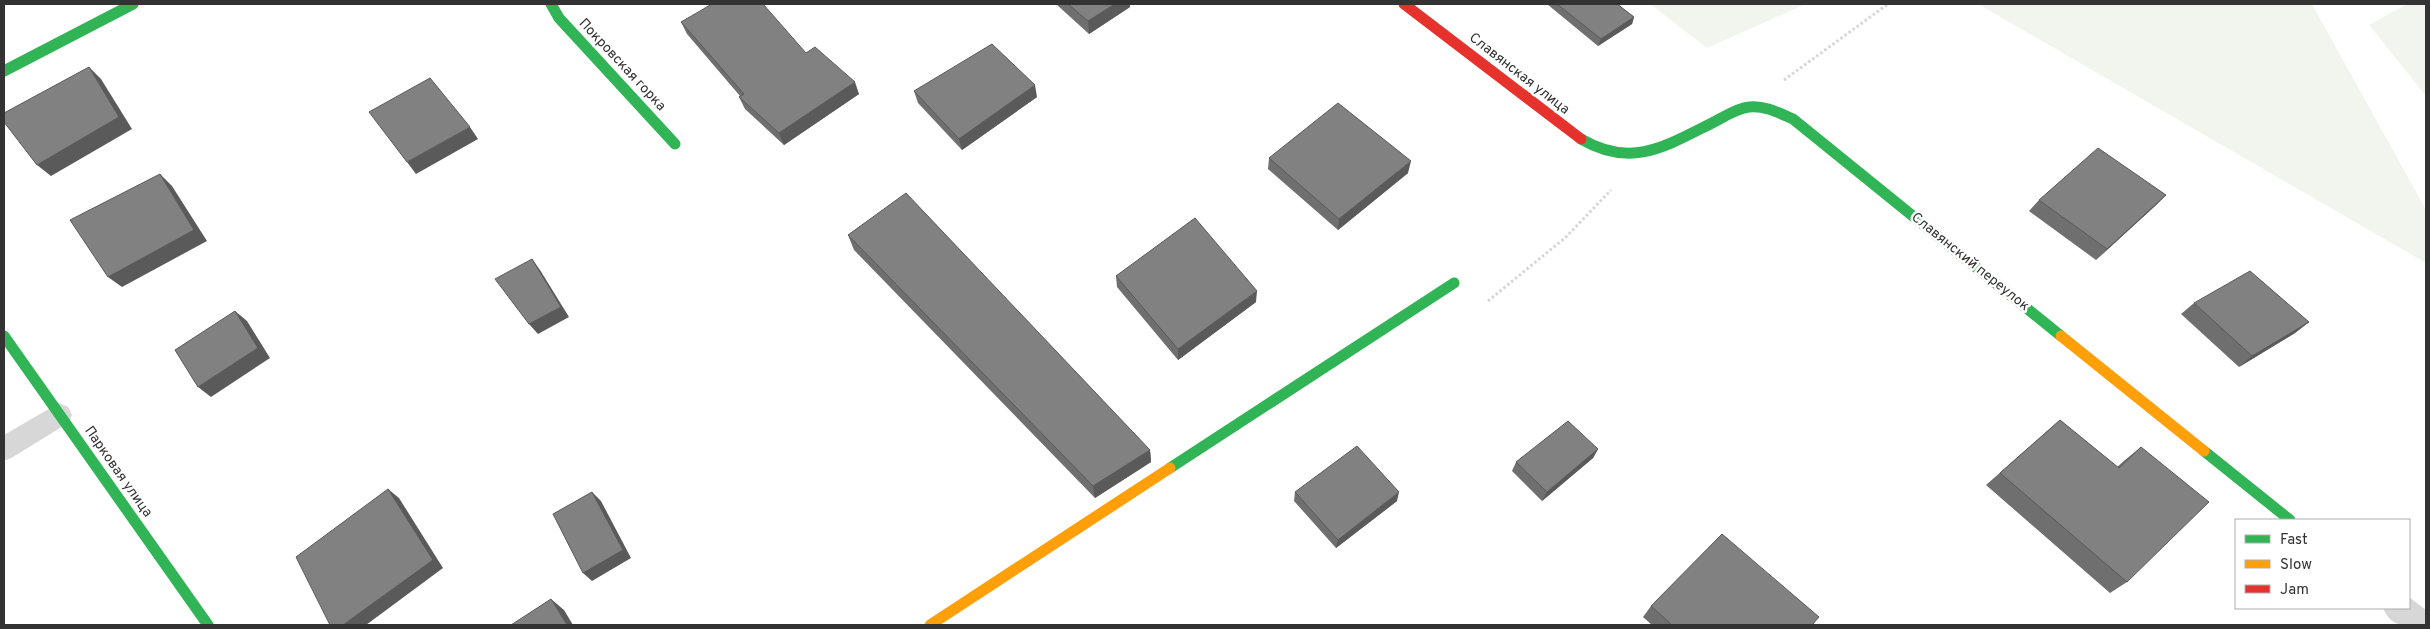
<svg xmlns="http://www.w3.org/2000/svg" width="2430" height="629" font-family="Overpass,sans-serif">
<rect width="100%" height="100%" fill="#fff"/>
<g fill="#f1f5ed">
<path d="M1650 4H1806L1707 48Z"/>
<path d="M1978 4H2312L2426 210V263Z"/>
<path d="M2407 4H2426V96L2369 25Z"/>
</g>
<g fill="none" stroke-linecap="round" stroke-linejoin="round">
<g stroke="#d6d6d6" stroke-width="3" stroke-dasharray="2.5 2.5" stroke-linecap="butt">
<path d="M1784 80 1888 4"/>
<path d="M1488 301 1566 237 1611 190"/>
</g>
<path fill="#d7d7d7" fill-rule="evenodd" d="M59 403 68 407 72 415 68 423 13 457 4 461V435Z"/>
<path fill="#d7d7d7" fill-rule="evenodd" d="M2409 597 2426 610V625C2405 625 2392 629 2383 608H2409Z"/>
<g stroke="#30b455" stroke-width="11">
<path d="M551 4 559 18 675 144"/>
<path d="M4 71 133 4"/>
<path d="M1581 139C1632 169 1666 146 1714 122 1724 117 1737 108 1749 107 1764 105 1779 113 1793 119L2061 336"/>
<path d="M4 336 208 625"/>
<path d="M2204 451 2290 520"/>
<path d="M1170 468 1454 283"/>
</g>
<g stroke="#ff9f0a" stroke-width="11">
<path d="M2061 336 2204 451"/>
<path d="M930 625 1170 468"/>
</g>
<path stroke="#e5322d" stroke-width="11" d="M1404 4 1581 139"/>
</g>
<g fill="#6f6f6f">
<path d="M1056 4H1130V7L1089 34Z"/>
<path d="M1547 4H1617L1634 17 1632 24 1598 46Z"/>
<path d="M681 22 806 53 859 94 784 145 745 109 739 97 740 96 687 34Z"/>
<path d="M914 91 1037 97 962 150 918 103Z"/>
<path d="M1269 158 1408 173 1338 230 1268 169Z"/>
<path d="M2166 195 2155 206 2096 260 2029 211 2039 200Z"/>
<path d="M848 235 1150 450 1151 462 1095 498 854 250Z"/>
<path d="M1116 276 1256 302 1178 360 1117 287Z"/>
<path d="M2194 303 2309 322 2295 333 2239 367 2181 314Z"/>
<path d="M2060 420 2117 467 2125 460 2141 447 2127 582 2110 593 1986 485Z"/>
<path d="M1598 449 1593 458 1542 501 1512 471 1516 462Z"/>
<path d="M1295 492 1397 501 1336 548 1294 501Z"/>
<path d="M1651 606 1812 625H1652L1643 617Z"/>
</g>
<g fill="#5a5a5a">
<path d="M1115 4H1130V7L1089 34 1088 21Z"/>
<path d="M1634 17 1632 24 1598 46 1601 39Z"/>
<path d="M89 67 101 79 132 129 51 176 37 165Z"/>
<path d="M855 82 859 94 784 145 779 133Z"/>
<path d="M1035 85 1037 97 962 150 959 139Z"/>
<path d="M470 127 478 139 416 174 407 162Z"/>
<path d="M1411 161 1408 173 1338 230 1339 219Z"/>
<path d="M160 174 172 186 207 241 122 287 108 277Z"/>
<path d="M2166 195 2155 206 2096 260 2107 249Z"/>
<path d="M532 259 540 270 569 317 538 334 529 324Z"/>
<path d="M1257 291 1256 302 1178 360V349Z"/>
<path d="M235 311 247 321 270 358 211 397 198 387Z"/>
<path d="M2309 322 2295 333 2239 367 2252 356Z"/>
<path d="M1598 449 1593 458 1542 501 1547 492Z"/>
<path d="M1150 450 1151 462 1095 498 1093 486Z"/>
<path d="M388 489 399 498 443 568 366 625H343Z"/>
<path d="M592 492 601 501 631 558 592 581 583 573Z"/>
<path d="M1399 492 1397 501 1336 548 1338 540Z"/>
<path d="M551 599 564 610 573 625H567Z"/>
</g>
<g fill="#818181" stroke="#5a5a5a">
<path d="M712 4H763L806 53 815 47 855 82 779 133 739 97 744 94 681 22Z"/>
<path d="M1068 4H1115L1088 21Z"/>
<path d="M1557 4H1617L1634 17 1601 39Z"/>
<path d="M992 44 1035 85 959 139 914 91Z"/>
<path d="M89 67 119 117 37 165 4 122V113Z"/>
<path d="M430 78 470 127 407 162 369 112Z"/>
<path d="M1338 103 1411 161 1339 219 1269 158Z"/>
<path d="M2098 148 2166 195 2107 249 2039 200Z"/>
<path d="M160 174 194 230 108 277 70 220Z"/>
<path d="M906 193 1150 450 1093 486 848 235Z"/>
<path d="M1195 218 1257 291 1178 349 1116 276Z"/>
<path d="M532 259 561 307 529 324 495 279Z"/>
<path d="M2250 271 2309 322 2252 356 2194 303Z"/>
<path d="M235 311 258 348 198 387 175 350Z"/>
<path d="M2060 420 2119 468 2141 447 2209 502 2127 582 2000 473Z"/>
<path d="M1568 421 1598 449 1547 492 1516 462Z"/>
<path d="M1357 446 1399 492 1338 540 1295 492Z"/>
<path d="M388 489 433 560 343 625H330L296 557Z"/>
<path d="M592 492 623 550 583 573 553 514Z"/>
<path d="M1722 534 1819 617 1812 625H1672L1651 606Z"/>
<path d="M551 599 567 625H511Z"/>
</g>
<g text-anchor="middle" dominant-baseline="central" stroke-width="5" stroke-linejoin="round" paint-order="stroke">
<g font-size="14" fill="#333" stroke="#fff">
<text transform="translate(622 65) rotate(47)">Покровская горка</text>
<text transform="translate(1519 74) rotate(38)">Славянская улица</text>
<text transform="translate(1970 262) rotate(39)">Славянский переулок</text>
<text transform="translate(118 472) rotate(55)">Парковая улица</text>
</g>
</g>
<rect width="2430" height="629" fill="none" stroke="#333333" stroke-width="10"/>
<rect x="2235" y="519" width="175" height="90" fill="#ffffff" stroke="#adadad"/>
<rect x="2245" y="535" width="25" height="8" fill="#30b455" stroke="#adadad"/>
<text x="2280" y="544" font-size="15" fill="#333333">Fast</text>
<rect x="2245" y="560" width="25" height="8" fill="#ff9f0a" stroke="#adadad"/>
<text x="2280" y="569" font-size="15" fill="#333333">Slow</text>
<rect x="2245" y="585" width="25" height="8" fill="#e5322d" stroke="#adadad"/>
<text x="2280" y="594" font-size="15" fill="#333333">Jam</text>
</svg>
